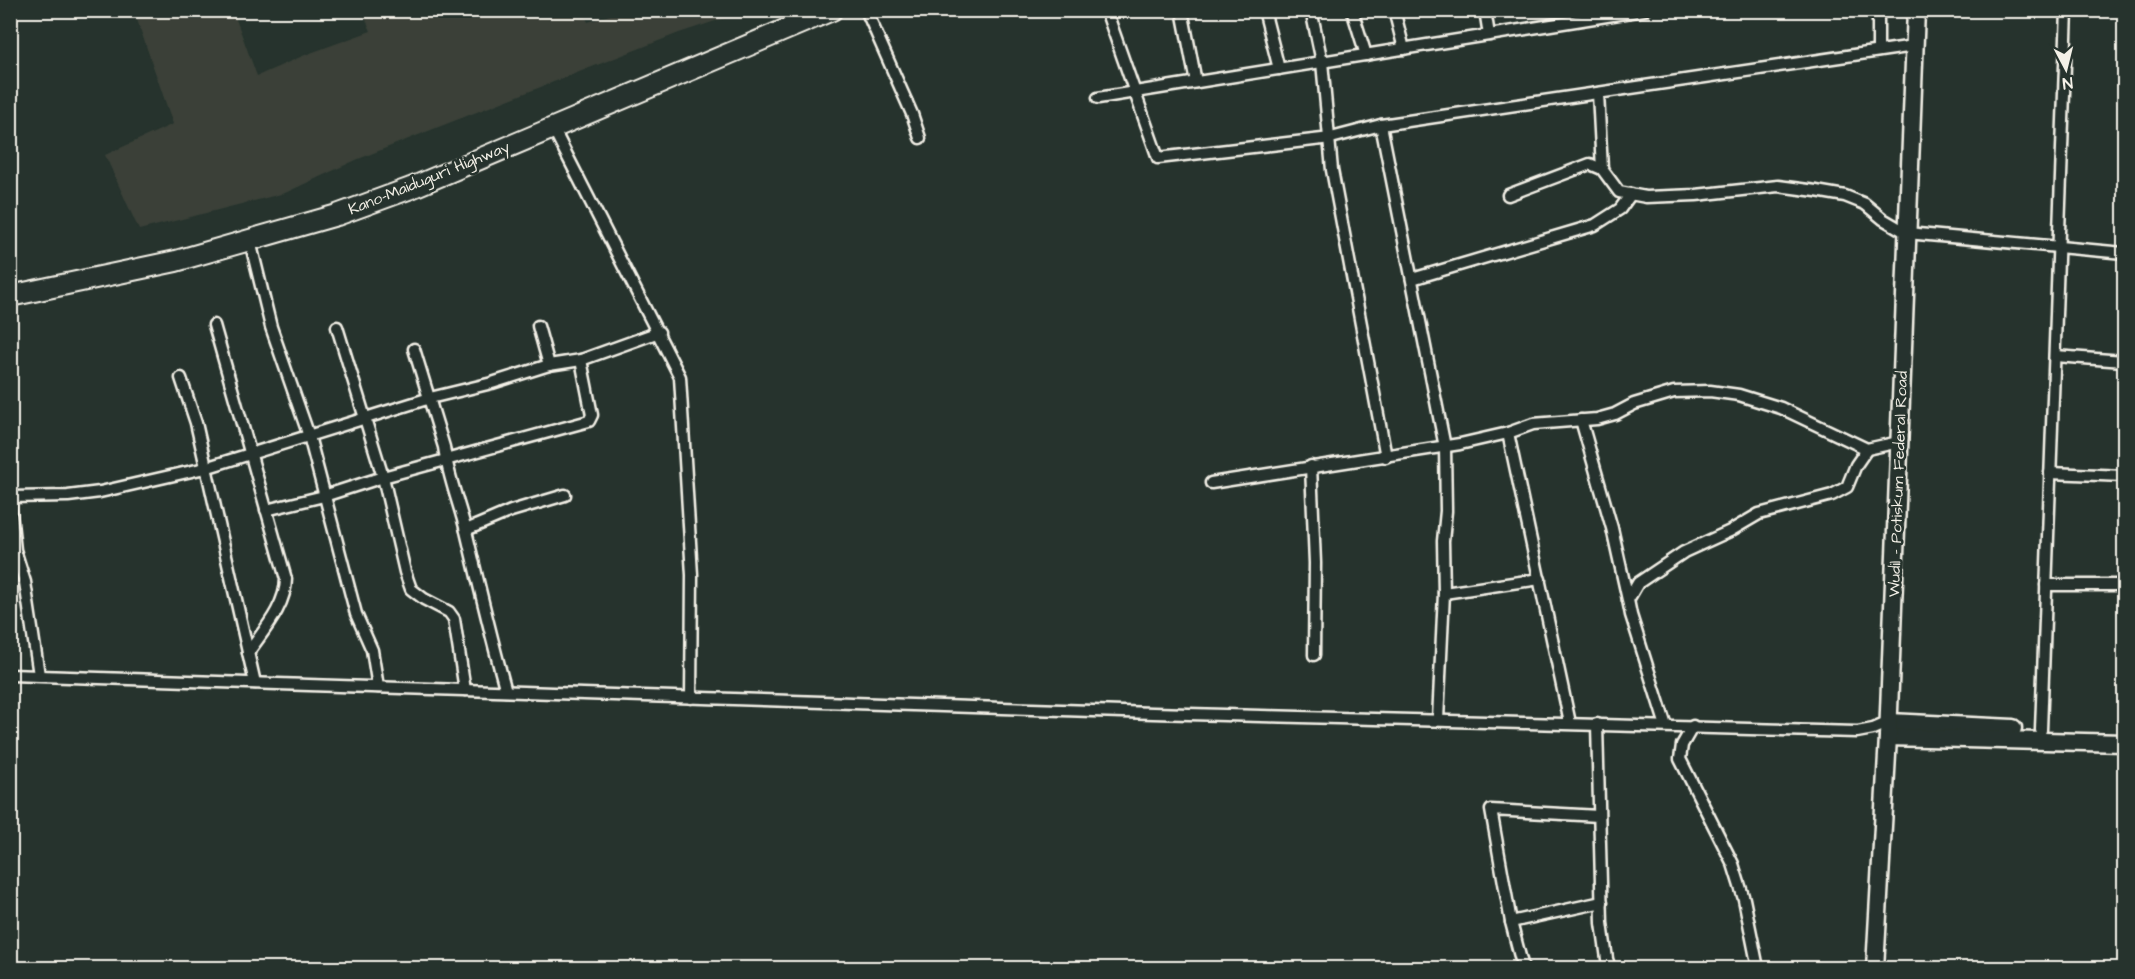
<svg xmlns="http://www.w3.org/2000/svg" width="2135" height="979" font-family="'Architects Daughter',sans-serif">
<rect width="100%" height="100%" fill="#26332d"/>
<filter id="ink" filterUnits="userSpaceOnUse"><feTurbulence type="fractalNoise" baseFrequency=".0167" numOctaves="2"/><feDisplacementMap in="SourceGraphic" scale="12" xChannelSelector="R" yChannelSelector="G"/><feConvolveMatrix kernelMatrix="1 2 1 2 8 2 1 2 1" color-interpolation-filters="sRGB"/></filter>
<g filter="url(#ink)">
<path fill="#3a4138" d="M134 11H233L257 76 305 55 371 31 362 11H583L588 22 622 11H746L679 33 441 126 356 160 285 193 139 230 105 155 173 124Z"/>
<g fill="none" stroke-linecap="round" stroke-linejoin="round">
<g stroke="#f4f1e8" stroke-width="15">
<g id="street">
<path d="M866 10 912 114 920 138"/>
<path d="M1106 10 1158 158 1331 138 1381 125 1914 46"/>
<path d="M1182 10 1196 82"/>
<path d="M1264 10 1279 69"/>
<path d="M1311 10 1322 62 1332 170 1386 457"/>
<path d="M1352 10 1366 55"/>
<path d="M1394 10 1404 49"/>
<path d="M1485 10 1489 35"/>
<path d="M1878 51V10"/>
<path d="M1598 93 1602 169"/>
<path d="M1098 98 1644 10"/>
<path d="M1381 125 1445 447 1446 511 1443 541 1444 593 1438 720"/>
<path d="M553 128 680 377 692 575 691 698"/>
<path d="M1508 195 1590 164 1602 169 1619 192 1646 197 1696 195 1778 186 1816 191 1845 196 1865 204 1883 219 1907 233 2124 253"/>
<path d="M250 241 271 327 309 436 356 614 372 650 378 687"/>
<path d="M1412 279 1595 225 1620 209 1631 194"/>
<path d="M214 325 286 579C286 606 263 631 248 653"/>
<path d="M538 326 549 365"/>
<path d="M337 327 383 477 405 572 411 589 424 599 449 612 454 619 465 690"/>
<path d="M414 349 444 447C448 476 459 503 466 531 479 585 491 638 506 691"/>
<path d="M2055 356 2124 361"/>
<path d="M181 378 196 423 255 683"/>
<path d="M1581 420 1612 528 1628 600"/>
<path d="M1508 433 1570 723"/>
<path d="M1311 466 1315 563 1314 655"/>
<path d="M2050 473 2124 476"/>
<path d="M1211 483 1460 444 1508 433 1533 424 1597 419 1615 414 1634 404 1674 392 1710 391 1739 395 1781 408 1867 449 1899 442"/>
<path d="M10 497 68 496 100 492 205 468 430 398 492 383 549 365 581 360 659 332"/>
<path d="M10 504 15 550 25 582 39 675"/>
<path d="M266 510 324 496 383 477 589 421 592 415 581 360"/>
<path d="M466 530 511 511 565 495"/>
<path d="M2046 585H2124"/>
<path d="M1444 593 1540 579"/>
<path d="M10 675 1153 713 1857 732 1873 729 1889 722"/>
<path d="M1597 724 1602 923 1607 959 1610 968"/>
<path d="M1666 726 1631 615 1628 600 1638 583 1684 552 1730 531 1759 514 1832 495 1847 487 1856 465 1867 449"/>
<path d="M1693 726 1682 745 1680 759 1733 864 1744 899 1758 968"/>
<path d="M2041 730 2067 10"/>
<path d="M1511 922 1602 902"/>
<path d="M1274 968H1279"/>
<path d="M1523 968 1511 922 1491 810 1599 816"/>
</g>
</g>
<g stroke="#f4f1e8" stroke-width="21">
<g id="primary">
<path d="M1889 722 2013 728"/>
<path d="M1888 737 2124 743"/>
<path d="M1875 968 1888 737 1916 10"/>
</g>
</g>
<g stroke="#f4f1e8" stroke-width="24">
<path id="highway" d="M10 296 176 261 337 215 411 188 832 10"/>
</g>
<use href="#street" stroke="#26332d" stroke-width="10"/>
<use href="#primary" stroke="#26332d" stroke-width="16"/>
<use href="#highway" stroke="#26332d" stroke-width="20"/>
</g>
</g>
<g text-anchor="middle" dominant-baseline="central" stroke-width="5" stroke-linejoin="round" paint-order="stroke">
<g font-size="16" fill="#f4f1e8" stroke="#26332d">
<text transform="translate(429 178) rotate(-22)">Kano-Maiduguri Highway</text>
<text transform="translate(1898 484) rotate(-88)">Wudil - Potiskum Federal Road</text>
</g>
</g>
<rect width="2135" height="979" fill="none" stroke="#26332d" stroke-width="36"/>
<rect x="18" y="18" width="2099" height="943" fill="none" stroke="#f4f1e8" stroke-width="2" filter="url(#ink)"/>
<g transform="translate(2066 69) rotate(173)" stroke="#26332d" stroke-width="4.5" paint-order="stroke">
<path d="M0-4.5L10 22L0 15L-10 22Z" fill="#f4f1e8"/>
<text y="-9" font-size="16" font-weight="bold" text-anchor="middle" fill="#f4f1e8">N</text>
</g>
</svg>
